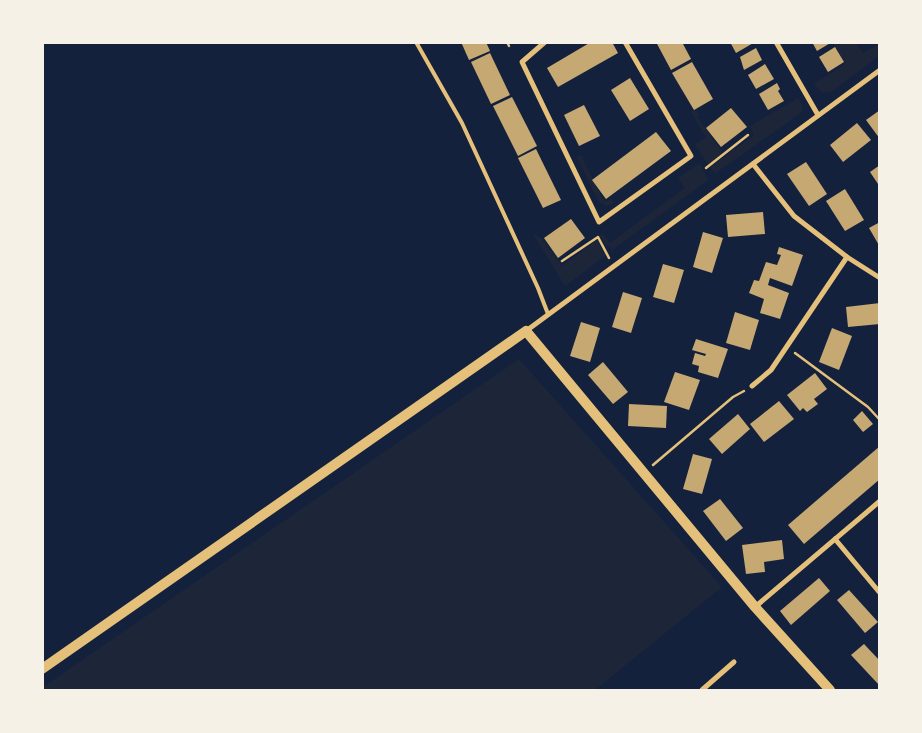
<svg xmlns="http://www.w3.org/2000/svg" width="922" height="733" font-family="'DM Sans',sans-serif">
<rect width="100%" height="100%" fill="#14213d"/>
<g fill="#1d2539">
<path d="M833 43H856L863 53 879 44V56L831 92 822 93 814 84 845 64Z"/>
<path d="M798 98 803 107 801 113 716 173 710 167 754 135 750 126Z"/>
<path d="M696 109 700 115 697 117 723 153 708 165 695 144 706 137 691 112Z"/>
<path d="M581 155 602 198 606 201 611 199 614 203 606 206 598 201 577 157Z"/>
<path d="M700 163 708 180 612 250 608 245 606 246 600 235 603 234 610 243 685 188 678 178Z"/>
<path d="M532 232 542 239 562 266 597 240 605 256 565 286Z"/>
<path d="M519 359 722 587 595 690H43V687Z"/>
</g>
<g fill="#c6a872">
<path d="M461 42H486L490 51 469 60Z"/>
<path d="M591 42H612L618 53 558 87 547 68Z"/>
<path d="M656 42H682L691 59 671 70Z"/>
<path d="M730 42H755L736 53Z"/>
<path d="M812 42H832L817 51Z"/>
<path d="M835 47 844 62 828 72 819 57Z"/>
<path d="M756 48 762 60 744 70 740 57Z"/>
<path d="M490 53 510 95 491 104 471 62Z"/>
<path d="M692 62 713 99 694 110 672 73Z"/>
<path d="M765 64 774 79 756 89 748 75Z"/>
<path d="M630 78 649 109 630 121 611 90Z"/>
<path d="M777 83 780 89 778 91 784 101 768 110 759 94Z"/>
<path d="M512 97 537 146 518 156 493 106Z"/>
<path d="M584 105 600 136 579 146 564 115Z"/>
<path d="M731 108 747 127 721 147 706 128Z"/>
<path d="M880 110V139L866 120Z"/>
<path d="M857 123 871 140 843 162 830 145Z"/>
<path d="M656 132 671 151 606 199 592 180Z"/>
<path d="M536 149 561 200 543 208 518 158Z"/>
<path d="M806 162 827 194 809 206 787 174Z"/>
<path d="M880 165V187L870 172Z"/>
<path d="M845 189 864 220 845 231 826 201Z"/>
<path d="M763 212 765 234 728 237 726 215Z"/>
<path d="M571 219 585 238 558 258 544 238Z"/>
<path d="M880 222V247L869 228Z"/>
<path d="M703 232 723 238 712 273 693 267Z"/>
<path d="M779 247 803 255 792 286 770 278 768 285 789 293 780 319 760 313 764 299 749 293 754 280 759 281 766 262 777 265 781 255 777 254Z"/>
<path d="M663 264 684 270 674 303 653 297Z"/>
<path d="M623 292 642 298 631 333 612 327Z"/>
<path d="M880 303V324L848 327 846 307Z"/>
<path d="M735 312 759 320 750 350 726 343Z"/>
<path d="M581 322 600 328 590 362 570 356Z"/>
<path d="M832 328 852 336 839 370 819 362Z"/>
<path d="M696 339 728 349 718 378 698 372 699 366 692 364 695 353 705 356 706 354 692 350Z"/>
<path d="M603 362 628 392 613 404 588 375Z"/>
<path d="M675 372 700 380 689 410 664 402Z"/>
<path d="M815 373 827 389 814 399 818 404 807 412 803 408 800 411 787 395Z"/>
<path d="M779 401 794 419 764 442 750 424Z"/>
<path d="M629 404 667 406 666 428 628 426Z"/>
<path d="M862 411 873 424 863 432 853 420Z"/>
<path d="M738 414 750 429 722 454 709 439Z"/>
<path d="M880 446V479L804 544 788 525Z"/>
<path d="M693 454 712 459 702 494 683 489Z"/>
<path d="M720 499 743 528 726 541 703 511Z"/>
<path d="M782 540 784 559 764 562 765 572 746 574 742 545Z"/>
<path d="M819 578 830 591 791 625 780 611Z"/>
<path d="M849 590 878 622 865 633 837 600Z"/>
<path d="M864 644 880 661V686L851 655Z"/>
</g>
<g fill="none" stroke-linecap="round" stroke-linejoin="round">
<g stroke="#e5c07b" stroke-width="2.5">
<path d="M507 42 509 46"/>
<path d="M706 168 748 135"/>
<path d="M562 261 598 237 609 258"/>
<path d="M795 353 868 407 880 420"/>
<path d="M653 465 733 397 744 391"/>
</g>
<path stroke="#e5c07b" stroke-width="4" d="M416 42 462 123 538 288 548 314"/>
<g stroke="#e5c07b" stroke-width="5">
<path d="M545 42 522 62 599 222 691 156 625 42"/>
<path d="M776 42 818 115"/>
<path d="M753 164 794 216 847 257 880 278"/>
<path d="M526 331 880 70"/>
<path d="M752 386 771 370 847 257"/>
<path d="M835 539 880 593"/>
<path d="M755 607 880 501"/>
<path d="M702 690 734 662"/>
</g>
<path stroke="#e5c07b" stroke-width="10" d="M42 669 526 331 755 607 830 690"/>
</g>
<rect width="922" height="733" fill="none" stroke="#f6f1e7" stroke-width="88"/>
</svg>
